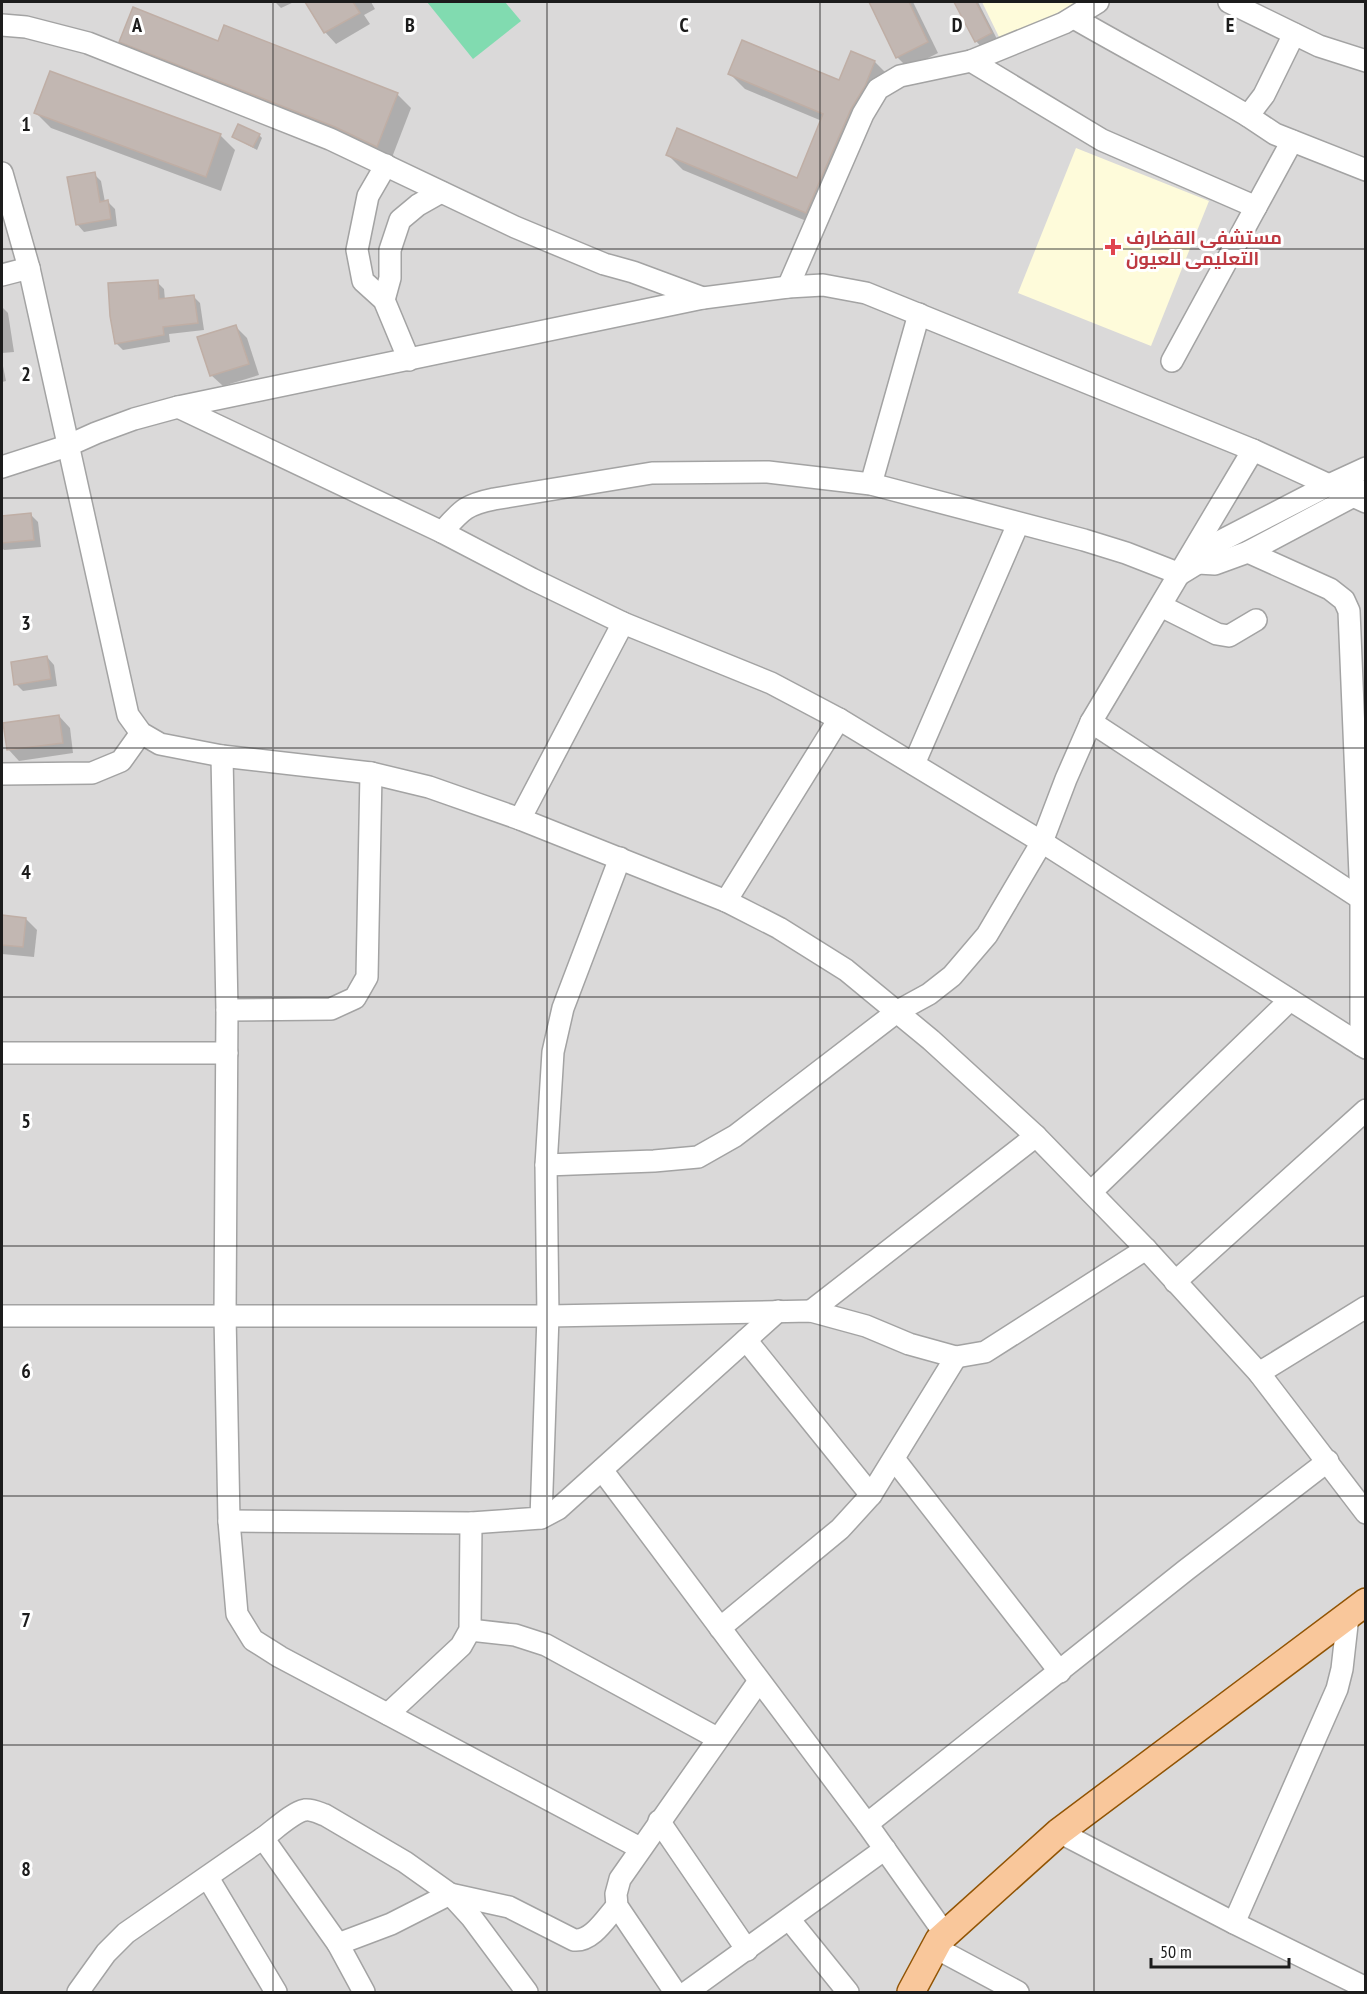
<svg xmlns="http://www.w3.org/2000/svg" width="1367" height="1994" font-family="'PT Sans Narrow',Cairo,sans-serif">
<rect width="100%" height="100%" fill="#ede8e2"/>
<rect fill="#dad9d9" x="2" y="2" width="1363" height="1990"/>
<g fill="#fefbda">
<path d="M982 2H1078L1029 28 1001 41Z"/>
<path d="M1076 148 1209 201 1151 346 1018 293Z"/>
</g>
<path fill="#81dbb0" d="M427 2H505L521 21 473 59Z"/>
<g fill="#0003">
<path d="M275 2H294L281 8Z"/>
<path d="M307 2H371L375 9 364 15 370 24 336 44 325 32Z"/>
<path d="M871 2H913L938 53 908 68 897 57Z"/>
<path d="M956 2H978L998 41 983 49 976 41Z"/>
<path d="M121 41 219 43 397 94 411 108 391 160 135 55Z"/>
<path d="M852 53 875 62 890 77 821 227 683 170 668 155 798 180 822 121 745 89 730 74 840 82Z"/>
<path d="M36 113 220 135 235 150 221 191 51 128Z"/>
<path d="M259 135 262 138 257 150 234 137Z"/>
<path d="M94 174 101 181 105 202H108L115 209 117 226 84 232 77 224Z"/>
<path d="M157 282 164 289 165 300 193 296 200 303 204 330 169 334 170 342 123 350 116 343Z"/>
<path d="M2 307 8 313 14 352 2 353Z"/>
<path d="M236 327 247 338 259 375 223 386 211 375Z"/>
<path d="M2 361 6 381 2 382Z"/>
<path d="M31 515 38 522 41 547 4 550 2 548V518Z"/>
<path d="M47 657 54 665 57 686 23 691 16 684Z"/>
<path d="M59 716 70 728 73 753 19 761 8 749Z"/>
<path d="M2 917 26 919 37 930 34 957 2 954Z"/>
</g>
<g fill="#c2b7b2" stroke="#bfaea5" stroke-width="1.5">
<path d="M305 2H353L360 13 324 33Z"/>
<path d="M869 2H909L928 42 896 58Z"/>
<path d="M954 2H976L992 33 975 42Z"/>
<path d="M133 7 218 41 224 25 398 93 377 147 335 127 119 42Z"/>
<path d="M742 40 839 80 851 51 875 61 865 86 851 109 806 213 666 155 677 128 797 178 823 114 728 74Z"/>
<path d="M50 71 221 134 206 177 34 113Z"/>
<path d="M238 124 260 134 253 147 232 137Z"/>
<path d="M95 172 100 202 108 200 111 219 76 225 67 177Z"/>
<path d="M158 280 159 299 194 295 198 323 163 327 164 335 115 344 110 316 108 283Z"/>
<path d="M236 325 249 364 210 376 197 337Z"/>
<path d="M31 513 34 540 2 543V516Z"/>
<path d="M47 656 51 679 14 685 11 662Z"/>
<path d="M59 715 63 743 7 750 3 723Z"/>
<path d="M2 915 26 918 23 947 2 945Z"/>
</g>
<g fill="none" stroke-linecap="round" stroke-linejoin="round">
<g stroke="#a3a3a3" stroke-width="24">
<g id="minor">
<path d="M1229 2 1319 46 1366 61"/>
<path d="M1074 18C1131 51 1191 82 1248 116L1264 95 1294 34"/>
<path d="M2 25 26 27 88 43 330 139 515 227 604 264 633 272 703 298"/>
<path d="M971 61 1102 140 1256 207"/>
<path d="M1248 116 1275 134 1366 170"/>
<path d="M386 165 368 196 357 250 363 281 384 300 409 360"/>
<path d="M2 173 29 268 128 715 141 733 160 744 222 756 371 773 429 787 520 819 726 901 779 928 846 970 931 1040 1036 1136 1146 1249 1259 1373 1366 1513"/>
<path d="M2 275 29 268"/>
<path d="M788 287 863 114 878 89 900 76 971 61 1064 23 1098 2"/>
<path d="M384 300 390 278V250L400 220 418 205 441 192"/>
<path d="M1172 361 1292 141"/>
<path d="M178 407 442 532 532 579 623 623 771 683 839 719 1042 842 1366 1048"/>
<path d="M2 467 67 446 96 433 134 419 178 407 703 298 788 287 823 285 866 293 1253 450 1366 502"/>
<path d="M871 484 919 314"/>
<path d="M442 532C462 510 465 505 494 499L652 473 768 472 871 484 1084 540 1126 553 1180 574 1198 563 1209 547 1329 485 1366 468"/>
<path d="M1248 552 1330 589 1344 600 1349 611 1361 899V1045"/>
<path d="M1198 563 1215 564 1248 552 1363 491"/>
<path d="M1161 606 1217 634 1229 636 1256 620"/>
<path d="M1091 722 1366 902"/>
<path d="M222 756 227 1010 225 1315 229 1521 237 1614 253 1640 280 1657 640 1848"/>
<path d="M914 764 1018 524"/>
<path d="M2 774 92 773 121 761 141 733"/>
<path d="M520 819 623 623"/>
<path d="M726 901 839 719"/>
<path d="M227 1010 331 1009 355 998 367 977 371 773"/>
<path d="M2 1053H227"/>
<path d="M546 1165 654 1161 698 1157 735 1136 898 1011 929 994 952 976 987 935 1042 842 1066 779 1091 722 1253 450"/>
<path d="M1091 1192 1290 1000"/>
<path d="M1175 1282 1366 1110"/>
<path d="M811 1311 1036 1136"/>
<path d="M2 1316H548L811 1311 866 1326 909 1344 956 1357 985 1352 1146 1249"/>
<path d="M746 1340 871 1495"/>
<path d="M1259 1373 1366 1307"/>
<path d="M894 1459 1060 1672"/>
<path d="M602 1470 867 1824 945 1934"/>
<path d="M541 1518 558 1509 778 1311"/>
<path d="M229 1521 471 1523 541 1518 548 1316 546 1165 553 1052 563 1008 620 858"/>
<path d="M720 1628 840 1529 871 1495 956 1357"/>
<path d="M470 1630 515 1635 546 1645 717 1738"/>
<path d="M388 1714 461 1646 470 1630 471 1523"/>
<path d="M659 1821 747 1950"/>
<path d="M867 1824 1186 1570 1328 1461"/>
<path d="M1059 1832 1234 1923 1366 1988"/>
<path d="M263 1838C273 1831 293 1812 305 1810 312 1809 319 1813 325 1815L405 1862 450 1894 472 1918 527 1992"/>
<path d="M208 1878 276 1992"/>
<path d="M789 1919 848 1992"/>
<path d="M1234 1923 1337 1689 1342 1669 1348 1616"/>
<path d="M338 1944 364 1992"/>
<path d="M934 1947 1018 1992"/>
<path d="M78 1992 106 1953 126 1933 263 1838 338 1944 391 1924 450 1894 509 1907 574 1940C592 1942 606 1918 617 1906"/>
<path d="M675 1992 617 1906 616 1894 620 1879 759 1681"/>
<path d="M687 1992 885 1849"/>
</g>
</g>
<g stroke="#915404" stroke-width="30">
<path id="major" d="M911 1992 939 1940 1059 1832 1366 1602"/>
</g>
<use href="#minor" stroke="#fff" stroke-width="21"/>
<use href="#major" stroke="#f9c79b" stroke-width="27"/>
</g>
<path fill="none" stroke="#1c1c1c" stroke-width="1.5" stroke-opacity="0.55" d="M273 2V1992M547 2V1992M820 2V1992M1094 2V1992M2 249H1366M2 498H1366M2 748H1366M2 997H1366M2 1246H1366M2 1496H1366M2 1745H1366"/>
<path fill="#e0444e" stroke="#fff" stroke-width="2" d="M1110 238h6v6h6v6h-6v6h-6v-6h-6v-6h6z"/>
<g text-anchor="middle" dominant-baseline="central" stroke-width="6" stroke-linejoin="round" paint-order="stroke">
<g font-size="18" font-weight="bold" fill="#be3a42" stroke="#fff" text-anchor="start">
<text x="1126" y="237">مستشفى القضارف<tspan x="1126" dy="21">التعليمى للعيون</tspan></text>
</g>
</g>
<g font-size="20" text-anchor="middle" font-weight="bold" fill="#1c1c1c" stroke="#fff" stroke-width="6" stroke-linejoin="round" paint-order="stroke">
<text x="137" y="32">A</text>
<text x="410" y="32">B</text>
<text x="684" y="32">C</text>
<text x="957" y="32">D</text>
<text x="1230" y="32">E</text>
<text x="26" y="131">1</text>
<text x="26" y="381">2</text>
<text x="26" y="630">3</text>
<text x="26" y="879">4</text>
<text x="26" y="1128">5</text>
<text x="26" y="1378">6</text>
<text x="26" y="1627">7</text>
<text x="26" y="1876">8</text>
</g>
<rect width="1367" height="1994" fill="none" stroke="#1c1c1c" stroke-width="6"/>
<path d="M1151 1958v9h138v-9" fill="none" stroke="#1c1c1c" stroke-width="3"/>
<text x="1160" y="1958" font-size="18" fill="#1c1c1c" stroke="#ffffff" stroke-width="4.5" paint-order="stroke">50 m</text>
</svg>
